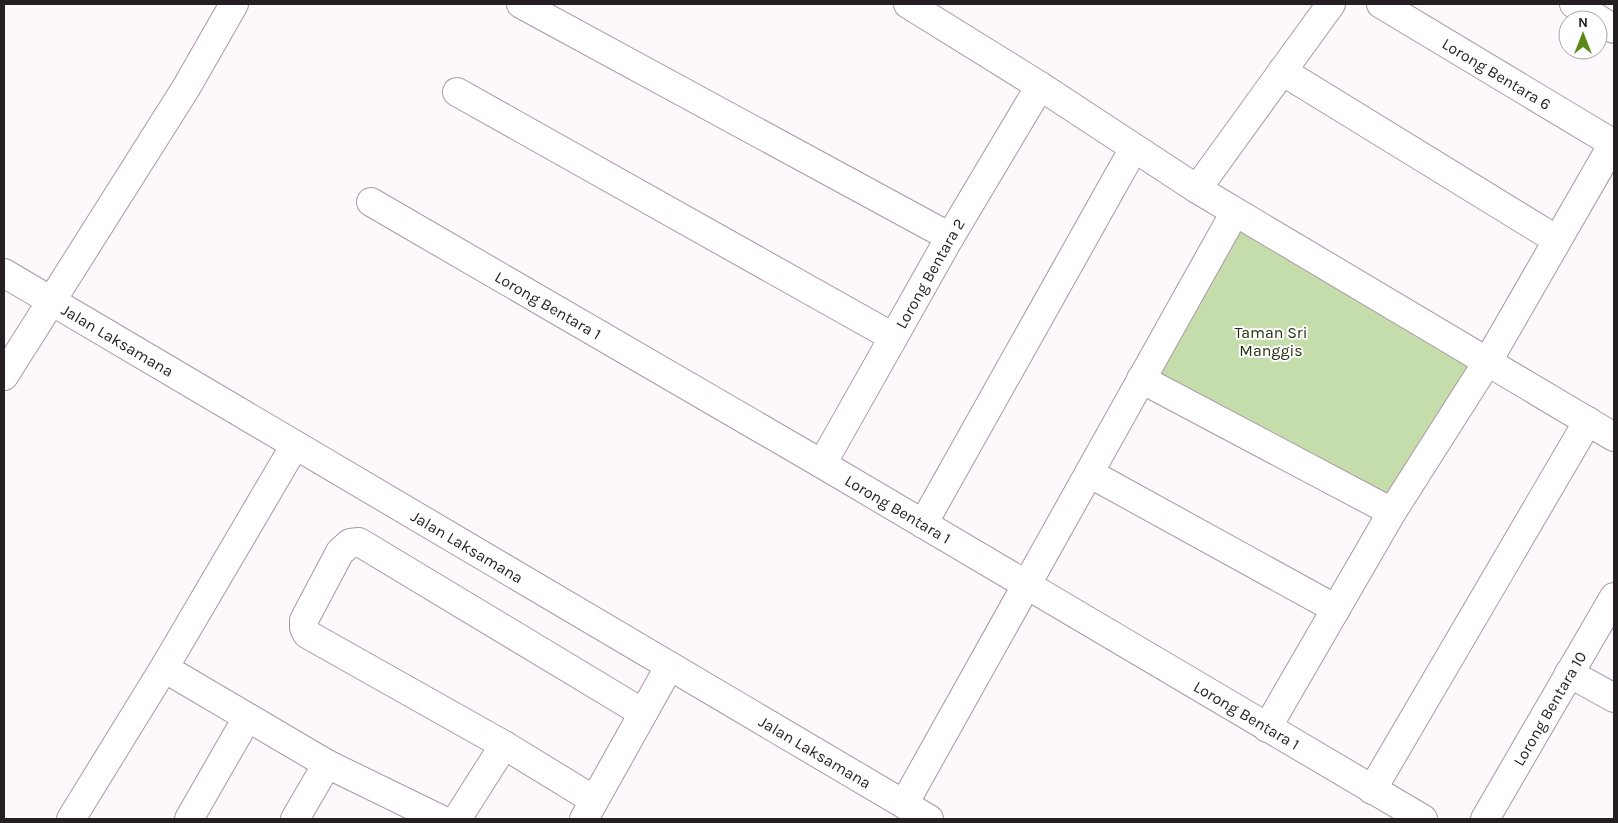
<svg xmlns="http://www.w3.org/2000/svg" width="1618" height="823" font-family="Karla,sans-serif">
<rect width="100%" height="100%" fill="#fdf8fb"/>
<path fill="#c4ddab" d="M1238 223 1479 363 1388 500 1151 376Z"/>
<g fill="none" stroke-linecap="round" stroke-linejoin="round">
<g stroke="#ab97a4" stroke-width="30">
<g id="minor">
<path d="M521 4 950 237"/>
<path d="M908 4 1040 86 1197 189 1614 437"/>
<path id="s1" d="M1381 4 1614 144"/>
<path d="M1574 4 1614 29"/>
<path d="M1282 71 1557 240"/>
<path d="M457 92 893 337"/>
<path d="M1197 189 1331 4"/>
<path id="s2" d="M371 202 822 464 1423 819"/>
<path id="s3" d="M4 273 929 819"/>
<path d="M4 376 186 88 234 4"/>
<path d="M1141 379 1392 512"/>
<path id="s4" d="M822 464 950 237 1040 86"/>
<path d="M1089 473 1336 609"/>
<path d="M923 524 1134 148"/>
<path d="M164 668 327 764 295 819"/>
<path d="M1569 673 1614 698"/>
<path d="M1267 728 1392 512 1488 361 1614 142"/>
<path d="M327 764 440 819"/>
<path d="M1372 790 1588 421"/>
<path d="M594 800 504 745 307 634 304 628V620L340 552 350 543 359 542 643 713"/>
<path d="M904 804 1235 212"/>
<path d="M71 819 164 668 295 445"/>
<path d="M189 819 247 718"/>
<path d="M457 819 504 745"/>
<path d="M584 819 669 667"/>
<path id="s5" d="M1485 819 1614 597"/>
</g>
</g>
<use href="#minor" stroke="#fff" stroke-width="28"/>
</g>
<g text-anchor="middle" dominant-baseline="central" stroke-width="4" stroke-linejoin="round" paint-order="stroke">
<g font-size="16" fill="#251e23" stroke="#fff">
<text stroke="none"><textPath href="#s1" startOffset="135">Lorong Bentara 6</textPath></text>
<text stroke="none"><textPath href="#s4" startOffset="219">Lorong Bentara 2</textPath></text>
<text stroke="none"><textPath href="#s2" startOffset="205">Lorong Bentara 1</textPath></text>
<text stroke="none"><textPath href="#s3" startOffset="132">Jalan Laksamana</textPath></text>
<text stroke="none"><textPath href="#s2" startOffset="610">Lorong Bentara 1</textPath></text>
<text stroke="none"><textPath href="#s3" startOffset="538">Jalan Laksamana</textPath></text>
<text stroke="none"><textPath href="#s5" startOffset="128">Lorong Bentara 10</textPath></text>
<text stroke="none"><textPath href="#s2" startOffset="1015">Lorong Bentara 1</textPath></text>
<text stroke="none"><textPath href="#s3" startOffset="942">Jalan Laksamana</textPath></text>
</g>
<g font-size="16" fill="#22320c" stroke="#fff">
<text x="1271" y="332">Taman Sri<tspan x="1271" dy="18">Manggis</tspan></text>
</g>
</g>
<rect width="1618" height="823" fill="none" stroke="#251e23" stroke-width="10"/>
<g transform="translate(1583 35)"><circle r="24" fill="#ffffff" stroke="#a8a5a7"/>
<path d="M0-4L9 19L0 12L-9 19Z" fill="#5c8816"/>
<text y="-8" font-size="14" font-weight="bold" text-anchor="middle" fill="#251e23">N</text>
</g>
</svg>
